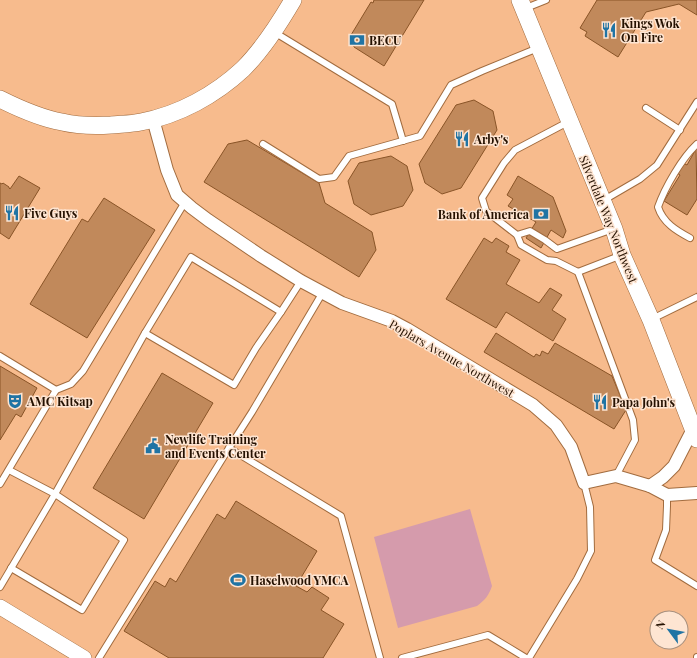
<svg xmlns="http://www.w3.org/2000/svg" width="697" height="658" font-family="'Playfair Display',serif">
<rect width="100%" height="100%" fill="#f7bb8d"/>
<path fill="#d59bac" d="M470 509 492 586C489 595 485 600 477 606L398 628 374 537Z"/>
<g fill="#c1895b" stroke="#895427">
<path d="M374 0H424L384 66 354 47 351 35 371 2 373 3Z"/>
<path d="M597 0H697V15L679 4 646 12 618 57 585 36 587 32 580 28Z"/>
<path d="M474 100 493 111 497 130 461 188 442 194 425 183 419 164 456 105Z"/>
<path d="M247 140 319 183 325 203 372 232 376 250 359 277 204 182 228 144Z"/>
<path d="M696 149 697 199 687 215 664 201 680 175 677 173 683 163 687 165Z"/>
<path d="M391 156 407 166 413 190 403 206 371 215 354 204 348 181 359 163Z"/>
<path d="M19 176 40 188 9 239 0 233V183L2 184 3 183 9 187V188L10 189Z"/>
<path d="M518 176 553 197 566 231 563 238 551 230 541 248 526 238 536 222 508 206 513 199 507 195Z"/>
<path d="M104 198 155 230 87 338 30 304 82 219 88 222Z"/>
<path d="M484 238 492 243 496 238 509 246 506 252 520 260 506 284 539 303 550 288 562 295 552 310 566 319 553 341 506 312 496 328 446 299Z"/>
<path d="M496 333 534 357 536 354 540 356 542 351 548 354 555 343 612 376 626 410 614 429 484 352Z"/>
<path d="M0 366 37 388 21 417 16 414 0 440Z"/>
<path d="M162 373 213 403 144 519 93 488Z"/>
<path d="M236 501 317 551 296 586 307 592 312 587 329 598 321 610 344 624 323 658H169L124 631 155 581 165 587 170 578 176 582 217 514 225 519Z"/>
</g>
<g fill="none" stroke-linecap="round" stroke-linejoin="round">
<g stroke="#a26c3f" stroke-width="8">
<g id="service">
<path d="M526 8 546 0"/>
<path d="M274 32 392 104 403 141"/>
<path d="M646 108 680 130"/>
<path d="M568 122 515 150 504 163 482 198 486 211 517 235 521 245 547 260 556 261 578 272 622 255"/>
<path d="M263 144 319 179 334 177 349 156 420 136 451 85 482 71 538 48"/>
<path d="M604 200 640 179 657 165 697 102"/>
<path d="M517 235 530 231 545 240 557 249 613 229"/>
<path d="M690 238C677 231 663 223 658 207 665 187 682 158 697 144"/>
<path d="M578 272 633 420 635 440 616 476"/>
<path d="M323 292 252 412 229 448 341 516 380 658"/>
<path d="M652 319 697 297"/>
<path d="M145 333 234 385 256 348 281 312 301 281"/>
<path d="M0 356 56 390 0 484"/>
<path d="M56 390 71 384 83 371 185 202"/>
<path d="M9 470 55 494 124 540 82 610 11 568"/>
<path d="M667 495V506L666 530 655 560 697 586"/>
<path d="M0 587 55 494 145 333 191 257 281 312"/>
<path d="M99 658 229 448"/>
<path d="M402 658 488 635 526 658"/>
<path d="M529 658 577 579 591 551 590 507 584 483"/>
<path d="M697 658V657"/>
</g>
</g>
<g stroke="#a26c3f" stroke-width="14">
<g id="minor">
<path d="M153 119 167 170 177 195 192 208 208 220 261 256 301 281 342 303 392 321 407 329 533 405 556 425 571 447 584 483 616 476 650 486 667 495 697 493"/>
<path d="M650 486 663 477 674 466 693 429"/>
</g>
</g>
<g stroke="#a26c3f" stroke-width="16">
<path id="tertiary" d="M0 607 84 658"/>
</g>
<g stroke="#a26c3f" stroke-width="18">
<g id="secondary">
<path d="M520 0 614 229 622 255 651 320 697 439"/>
<path d="M0 99C20 109 40 118 62 122 79 126 95 126 111 125 121 124 131 124 141 122 179 115 215 95 243 69 263 49 279 24 293 0"/>
</g>
</g>
<use href="#service" stroke="#fff" stroke-width="6"/>
<use href="#minor" stroke="#fff" stroke-width="12"/>
<use href="#tertiary" stroke="#fff" stroke-width="15"/>
<use href="#secondary" stroke="#fff" stroke-width="17"/>
</g>
<defs>
<g id="restaurant-bare" transform="scale(1.2)"><path d="M-5-6h1v4h1v-4h1v4h1v-4h1v5L-1.5 .5V6h-2V.5L-5-1ZM5-6V6H3V1.5H1.5Q1.5-4 5-6Z" fill="#2074a4" stroke="#fee5d2" stroke-width="2.5" paint-order="stroke"/></g>
<g id="bank-bare" transform="scale(1.2)"><path d="M-6-4H6V4H-6ZM0-2.3a2.3 2.3 0 1 0 0 4.6a2.3 2.3 0 1 0 0-4.6Z" fill="#2074a4" stroke="#fee5d2" stroke-width="2.5" paint-order="stroke"/></g>
<g id="theatre-bare" transform="scale(1.2)"><path d="M-5-5.5Q0-4 5-5.5V0Q5 5 0 6Q-5 5-5 0ZM-3.3-2.5H-1v1.5H-3.3ZM1-2.5H3.3v1.5H1ZM-2.8 1Q0 5.5 2.8 1Z" fill="#2074a4" stroke="#fee5d2" stroke-width="2.5" paint-order="stroke"/></g>
<g id="civic-bare" transform="scale(1.2)"><path d="M-.6-6.5H3V-4.5H.6V-3L4-1V1h2V6H-6V1h2V-1L-.6-3ZM-1.2 2.5V6h2.4V2.5Z" fill="#2074a4" stroke="#fee5d2" stroke-width="2.5" paint-order="stroke"/></g>
<g id="stadium-bare" transform="scale(1.2)"><path d="M0-5a6.5 5 0 1 0 0 10a6.5 5 0 1 0 0-10ZM-3.5-1.8h7v3.6h-7Z" fill="#2074a4" stroke="#fee5d2" stroke-width="2.5" paint-order="stroke"/></g>
</defs>
<g fill-rule="evenodd">
<use href="#restaurant-bare" x="609" y="30"/>
<use href="#bank-bare" x="357" y="40"/>
<use href="#restaurant-bare" x="462" y="139"/>
<use href="#restaurant-bare" x="12" y="213"/>
<use href="#bank-bare" x="541" y="214"/>
<use href="#theatre-bare" x="15" y="401"/>
<use href="#restaurant-bare" x="600" y="402"/>
<use href="#civic-bare" x="153" y="446"/>
<use href="#stadium-bare" x="238" y="580"/>
</g>
<g text-anchor="middle" dominant-baseline="central" stroke-width="3" stroke-linejoin="round" paint-order="stroke">
<g font-size="12" font-weight="bold" fill="#251101" stroke="#fee5d2" text-anchor="start">
<text x="621" y="23">Kings Wok<tspan x="621" dy="14">On Fire</tspan></text>
<text x="369" y="40">BECU</text>
<text x="474" y="139">Arby's</text>
<text x="24" y="213">Five Guys</text>
<text x="529" y="214" text-anchor="end">Bank of America</text>
<text x="27" y="401">AMC Kitsap</text>
<text x="612" y="402">Papa John's</text>
<text x="165" y="439">Newlife Training<tspan x="165" dy="14">and Events Center</tspan></text>
<text x="250" y="580">Haselwood YMCA</text>
</g>
<g font-size="12" fill="#251101" stroke="#fee5d2">
<text transform="translate(609 219) rotate(68)">Silverdale Way Northwest</text>
<text transform="translate(452 358) rotate(30)">Poplars Avenue Northwest</text>
</g>
</g>
<g transform="translate(669 630) rotate(302)"><circle r="19" fill="#fee5d2" stroke="#a7907e"/>
<path d="M0-3L7 15L0 10L-7 15Z" fill="#2074a4"/>
<text y="-6" font-size="11" font-weight="bold" text-anchor="middle" fill="#251101">N</text>
</g>
</svg>
